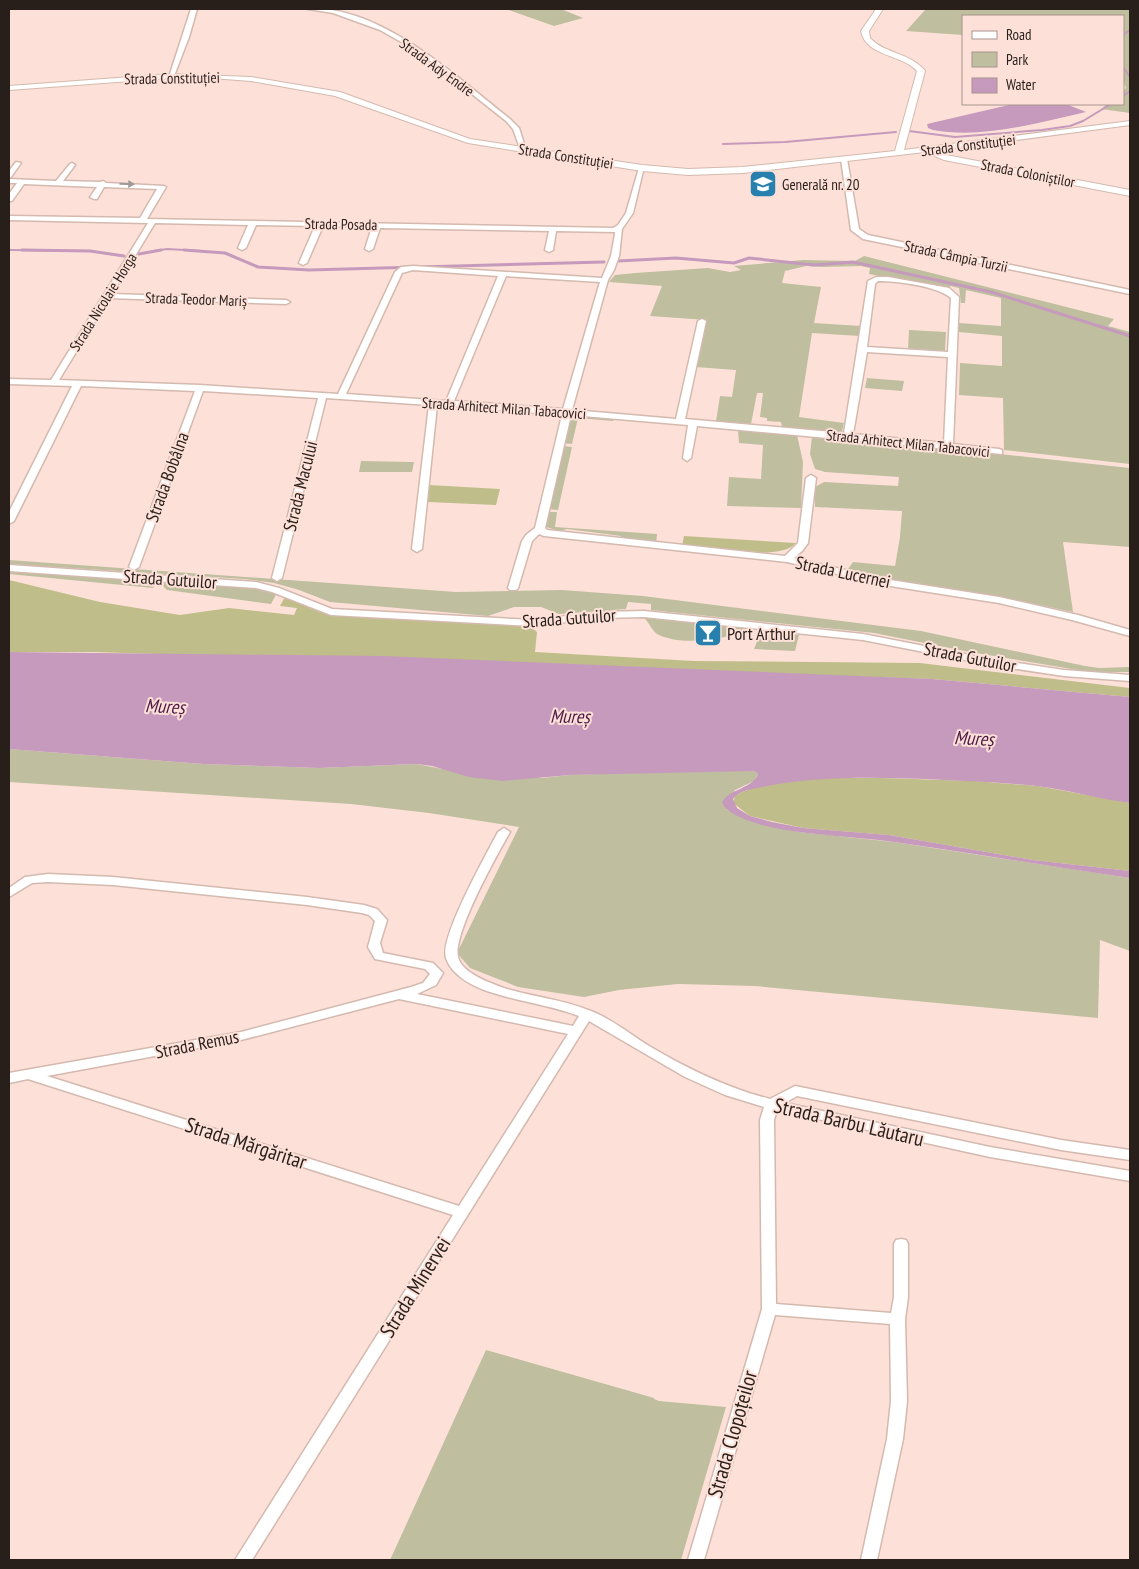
<svg xmlns="http://www.w3.org/2000/svg" width="1139" height="1569" font-family="'PT Sans Narrow',sans-serif">
<rect width="100%" height="100%" fill="#fde1d8"/>
<g fill="#bfbe9f">
<path d="M506 9H561L583 18 554 26Z"/>
<path d="M926 9H1130V113L1101 109 1107 104H1123V91L1126 88 1123 80V16H963V35L906 31Z"/>
<path d="M864 256 1114 319 1108 326 1130 332V464L1004 450 1003 398 959 395 960 363 1002 366V336L959 332V323L1001 326V298L966 290 965 303H961L959 288 950 286 949 289 869 274 870 268 861 266 823 267 806 266 785 271 782 283 821 287 814 323 861 326 860 336 812 333 799 417 844 423 842 431 828 432 782 427 781 422 767 421V418L760 417 763 393H757L751 424 716 421 720 396 732 397 736 370 696 367 707 320 650 316 662 286 609 282 615 275 635 273 708 268 730 272 741 270 734 266 803 260 855 261Z"/>
<path d="M909 330 946 332 945 351 908 350Z"/>
<path d="M867 378 904 381 902 391 865 388Z"/>
<path d="M573 415 614 418 613 421 578 418 572 444 563 443 569 418Z"/>
<path d="M738 429 797 435 803 462 801 508 727 506 729 477 761 479 763 445 739 443Z"/>
<path d="M812 437 924 446 1130 468V547L1063 542 1073 612 1021 601 872 576 848 569 853 562 895 566 900 537 902 511 815 507V487L824 482 898 486 899 477 825 472 815 469 810 454Z"/>
<path d="M563 446 572 447 558 510 548 509Z"/>
<path d="M361 461 412 462H414L412 472H359Z"/>
<path d="M548 512H557L555 527 657 534 656 544 620 540 621 536 567 529 560 531 546 527Z"/>
<path d="M9 560 456 592 562 590 643 596 921 631 1085 666 1099 668 1130 667V672H1090L970 652 874 633 651 610V604L628 602 626 609 559 614 541 607H514L488 616 330 602 299 590 274 583 244 579 9 564Z"/>
<path d="M9 570 146 579 155 584 153 588 9 574Z"/>
<path d="M166 580 249 585 278 591 271 604 167 590 163 586Z"/>
<path d="M644 618H660L763 627C735 636 687 648 659 635 652 632 650 623 644 618Z"/>
<path d="M760 634 799 635 795 651 754 649Z"/>
<path d="M9 749 203 764 319 768 416 764 443 769 542 778 570 775 689 771H754L758 774 754 781 735 790 726 809 751 821 799 832 894 842 1130 878V951L1100 940 1098 1018 755 986 678 984 619 990 584 997 518 987 470 968 457 953 519 827 429 813 351 804 9 782Z"/>
<path d="M486 1350 654 1398V1399L659 1401 726 1407 681 1560H390Z"/>
</g>
<g fill="#bfbd89">
<path d="M429 485 500 489 496 505 428 502Z"/>
<path d="M684 536 796 543C781 562 706 548 682 546Z"/>
<path d="M9 580 100 602 180 615 229 608 294 615 297 608 280 606 286 595 313 609 333 613 530 626 537 632 535 652 694 661 920 663 1130 688V697L932 679 93 652H9Z"/>
<path d="M825 778H882L974 781 1038 786 1130 803V871L1033 860 889 835 803 828 750 816 733 803 735 796C754 783 801 780 825 778Z"/>
</g>
<g fill="#c69abc">
<path d="M1013 104H1066L1086 112C1037 123 983 139 933 130L928 128 927 124Z"/>
<path d="M9 652 383 656 932 679 1130 697V803C1099 799 1068 790 1037 786 1000 782 963 781 926 779 873 777 820 776 767 786 756 789 740 789 733 799L737 808 750 816 772 822 803 828 889 835 1033 860 1130 871V878C1052 867 973 853 894 842 853 836 811 836 770 827 758 824 725 815 722 802 731 788 752 789 758 774L754 771 570 775 503 781 469 777 432 766 416 764 319 768 203 764 9 749Z"/>
</g>
<g fill="none" stroke-linecap="round" stroke-linejoin="round">
<g stroke="#c69abc" stroke-width="2">
<path d="M1123 35 1130 30"/>
<path d="M1123 67 1130 77"/>
<path d="M1123 96 1130 91"/>
<path d="M909 131 955 137 1042 130 1070 126 1083 121 1111 104"/>
<path d="M723 144 785 142 896 132"/>
<path d="M9 250 93 251"/>
<path d="M154 251 167 249 202 251"/>
</g>
<g stroke="#c69abc" stroke-width="3">
<path d="M22 250 90 251 124 256"/>
<path d="M184 250 225 253 258 267 309 270 604 262"/>
<path d="M139 254 161 250"/>
<path d="M618 261 676 258 734 263 749 258 814 265 853 262 991 292 1130 336"/>
</g>
<g stroke="#d4b9af" stroke-width="3">
<g id="minor">
<path d="M191 9H197L189 37 174 76 169 77Z"/>
<path d="M308 9C379 4 457 77 510 119L519 128 526 150 521 151 513 129 506 121 419 52 380 30 333 13Z"/>
<path d="M844 157 847 159 859 229 868 235 1130 290V294L863 239 851 230 841 159Z"/>
<path d="M16 162 21 163 11 177 9 178V171Z"/>
<path d="M72 163 75 165 63 181 100 182 103 181 106 183 164 186 166 187 147 219 613 228 618 225 626 213 639 168 644 167 633 213 622 229 619 256 614 270 608 280 572 410 676 419 698 321 702 319 706 321 685 419 844 433 868 281 876 277H888L949 288 959 297 953 444 999 449 1002 450V454L697 426 691 458 687 461 683 458 688 425 571 415 545 528 547 530 785 556 798 543 806 478 811 475 816 478 808 543 802 551 794 558 884 579 999 597 1078 615 1130 630V636L1072 620 999 603 884 585 787 562 544 536 539 534 532 541 518 588 516 590H510L508 588 522 541 526 535 535 528 562 415 437 405 422 549 417 552 412 549 429 405 326 398 282 578 277 581 272 578 318 398 203 391 139 567 134 570 129 567 195 391 81 386 14 521 9 524V512L72 386 9 384V379L51 380 148 223 9 220V216L140 218 157 189 104 187 97 199H94L90 197 97 187 24 184 12 201H9V194L17 183H9V179L56 181 70 164ZM155 223 248 225 238 248 242 250 246 248 256 225 315 226 299 263 303 265 307 263 323 226 372 227 365 249 369 251 373 249 380 228 549 231 545 250 549 252 553 250 556 231 615 232V234L611 256 602 278 413 266 401 267 395 272 338 394 200 385 59 380 109 298 286 304 290 302 286 300 112 294ZM413 270 498 276 446 401 346 394 402 273ZM506 276 600 282 563 409 454 401ZM878 281C897 281 937 286 951 298L948 352 867 347 875 284ZM867 352 948 357 944 443 853 434Z"/>
<path d="M9 565 256 582 279 588 332 609 533 620 601 612 644 611 863 634 990 659 1064 670 1130 675V681L1064 676 990 665 863 640 644 617 601 618 533 626 331 615 272 592 256 588 9 571Z"/>
<path d="M504 828 510 832C497 855 453 933 458 957 462 974 493 984 507 989 535 997 564 1000 591 1011 612 1019 631 1035 649 1046 688 1069 727 1088 770 1099L795 1086 1061 1140 1130 1150V1160L1061 1150 797 1096 785 1103 990 1147 1130 1171V1181L990 1157 777 1110 774 1120 776 1304 891 1313 894 1297V1244L896 1240 901 1239 906 1240 908 1244V1297L905 1319 907 1401 903 1439 877 1560H861L887 1439 891 1401 890 1324 775 1315 704 1560H688L762 1309 760 1120 764 1107 725 1095 685 1077 589 1021 252 1560H235L453 1215 28 1079 9 1083V1073L241 1032 411 987 423 983 430 974 425 969 375 959 368 947 375 921 369 915 362 913 307 905 113 885 48 882 32 883 9 897V888L25 877 48 874 113 877 307 897 364 905 377 909 387 920 380 943 383 953 433 963 443 973 436 985 417 994 573 1026 579 1016C550 1005 520 1002 490 992 474 987 452 976 446 958 439 938 487 853 498 832ZM399 999 568 1034 459 1206 47 1076 241 1040Z"/>
</g>
</g>
<g stroke="#d4b9af" stroke-width="2">
<path id="tertiary" d="M876 9H883L869 31 870 38C885 54 911 53 925 71L904 150 1130 121V125L934 151 946 155 1130 190V196L944 160 925 152 743 173 688 175 642 171 468 143 335 96 251 81 211 78H171L9 90V86L171 74 251 77 340 92 470 139 642 165 688 169 743 167 895 151 917 71C902 54 866 57 861 31Z"/>
</g>
<use href="#minor" fill="#fff" fill-rule="evenodd"/>
<use href="#tertiary" fill="#fff" fill-rule="evenodd"/>
</g>
<defs><path id="oneway-solid" d="M-6-.8H1V-3.2L6.5 0L1 3.2V.8H-6Z" transform="scale(1.25)"/></defs>
<use fill="#9e9a98" href="#oneway-solid" transform="translate(127 184) rotate(2)"/>
<defs>
<g id="school-square" transform="scale(1.4375)"><rect x="-9" y="-9" width="18" height="18" rx="4" fill="#2880ae" stroke="#fde1d8"/><path d="M0-5L7-2L0 1L-7-2ZM-4 1L0 2.5L4 1V4Q0 6-4 4Z" fill="#fff"/></g>
<g id="bar-square" transform="scale(1.4375)"><rect x="-9" y="-9" width="18" height="18" rx="4" fill="#2880ae" stroke="#fde1d8"/><path d="M-6-5H6L.8 .8V4.5H3.5V6h-7V4.5H-.8V.8Z" fill="#fff"/></g>
</defs>
<g fill-rule="evenodd">
<use href="#school-square" x="763" y="184"/>
<use href="#bar-square" x="708" y="633"/>
</g>
<g text-anchor="middle" dominant-baseline="central" stroke-width="4" stroke-linejoin="round" paint-order="stroke">
<g font-size="15" fill="#281e1a" stroke="#fde1d8">
<text transform="translate(437 67) rotate(36)">Strada Ady Endre</text>
<text transform="translate(172 78) rotate(-1)">Strada Constituției</text>
<text transform="translate(968 145) rotate(-7)">Strada Constituției</text>
<text transform="translate(566 156) rotate(9)">Strada Constituției</text>
<text transform="translate(1028 173) rotate(11)">Strada Coloniștilor</text>
<text transform="translate(341 224) rotate(1)">Strada Posada</text>
<text transform="translate(956 256) rotate(12)">Strada Câmpia Turzii</text>
<text transform="translate(196 299) rotate(2)">Strada Teodor Mariș</text>
<text transform="translate(103 302) rotate(-58)">Strada Nicolaie Horga</text>
<text transform="translate(504 408) rotate(4)">Strada Arhitect Milan Tabacovici</text>
<text transform="translate(908 443) rotate(6)">Strada Arhitect Milan Tabacovici</text>
</g>
<g font-size="15" fill="#281e1a" stroke="#fde1d8" text-anchor="start">
<text x="782" y="184">Generală nr. 20</text>
</g>
<g font-size="18" fill="#281e1a" stroke="#fde1d8">
<text transform="translate(167 477) rotate(-70)">Strada Bobâlna</text>
<text transform="translate(300 486) rotate(-76)">Strada Macului</text>
<text transform="translate(843 572) rotate(12)">Strada Lucernei</text>
<text transform="translate(170 579) rotate(4)">Strada Gutuilor</text>
<text transform="translate(569 618) rotate(-4)">Strada Gutuilor</text>
<text transform="translate(970 657) rotate(11)">Strada Gutuilor</text>
<text transform="translate(197 1044) rotate(-11)">Strada Remus</text>
</g>
<g font-size="18" fill="#281e1a" stroke="#fde1d8" text-anchor="start">
<text x="727" y="633">Port Arthur</text>
</g>
<g font-size="19" font-style="italic" fill="#4e1945" stroke="#fde1d8">
<text transform="translate(165 706) rotate(3)">Mureș</text>
<text transform="translate(570 716) rotate(1)">Mureș</text>
<text transform="translate(974 738) rotate(3)">Mureș</text>
</g>
<g font-size="21" fill="#281e1a" stroke="#fde1d8">
<text transform="translate(849 1122) rotate(13)">Strada Barbu Lăutaru</text>
<text transform="translate(246 1143) rotate(18)">Strada Mărgăritar</text>
<text transform="translate(415 1287) rotate(-58)">Strada Minervei</text>
<text transform="translate(732 1434) rotate(-74)">Strada Clopoțeilor</text>
</g>
</g>
<rect width="1139" height="1569" fill="none" stroke="#281e1a" stroke-width="20"/>
<rect x="962" y="15" width="162" height="90" fill="#fde1d8" stroke="#a8938c"/>
<rect x="972" y="31" width="25" height="8" fill="#ffffff" stroke="#a8938c"/>
<text x="1006" y="40" font-size="15" fill="#281e1a">Road</text>
<rect x="972" y="52" width="25" height="15" fill="#bfbe9f" stroke="#a8938c"/>
<text x="1006" y="65" font-size="15" fill="#281e1a">Park</text>
<rect x="972" y="78" width="25" height="15" fill="#c69abc" stroke="#a8938c"/>
<text x="1006" y="90" font-size="15" fill="#281e1a">Water</text>
</svg>
